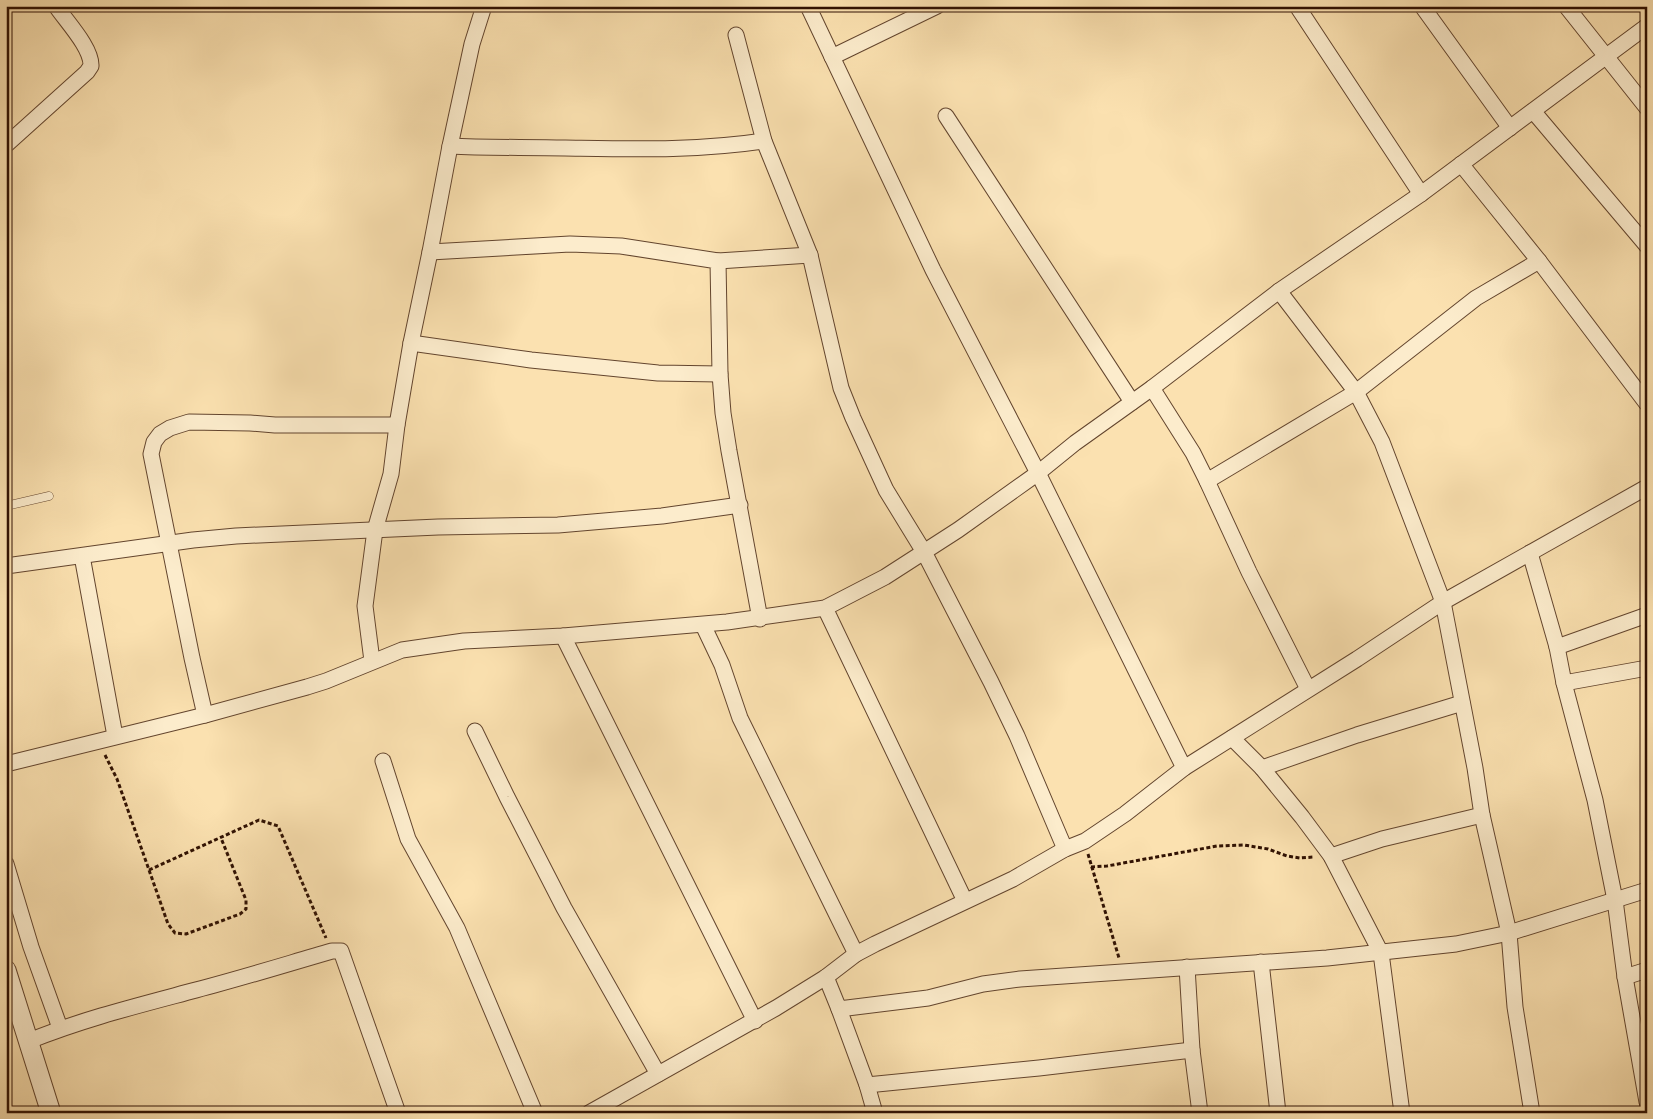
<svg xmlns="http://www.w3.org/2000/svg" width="1653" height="1119" font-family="'Libre Caslon Text',serif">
<rect width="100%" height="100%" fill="#fbe1b0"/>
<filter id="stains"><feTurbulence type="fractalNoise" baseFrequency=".004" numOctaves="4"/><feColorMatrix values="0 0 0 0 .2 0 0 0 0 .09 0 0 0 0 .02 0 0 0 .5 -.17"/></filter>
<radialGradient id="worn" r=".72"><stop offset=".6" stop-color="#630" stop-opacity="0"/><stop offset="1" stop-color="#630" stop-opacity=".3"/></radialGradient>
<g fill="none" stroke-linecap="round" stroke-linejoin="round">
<g stroke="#63452e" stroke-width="9">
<g id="service">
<path d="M6 506 49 496"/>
<path d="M153 1112V1113"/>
</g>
</g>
<g stroke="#63452e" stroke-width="17">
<g id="minor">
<path d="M808 6 933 270 1038 473 1184 768"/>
<path d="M1297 6 1421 194"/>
<path d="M1422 6 1510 128"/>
<path d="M1566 6 1647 108"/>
<path d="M736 35 764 141 810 255 841 388 853 418 886 490 924 552 991 682 1017 736 1065 849"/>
<path d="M832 57 937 6"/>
<path d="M1533 111 1647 246"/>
<path d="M946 116 1132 402"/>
<path d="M6 145 87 72 91 66C92 48 66 21 56 6"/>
<path d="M450 146C488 148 527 147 565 148 632 149 698 151 764 141"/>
<path d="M1461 164 1539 261 1647 404"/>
<path d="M430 252 570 244 621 246 718 261 720 374 723 413 729 451 760 619"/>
<path d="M718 261 810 255"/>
<path d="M1279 291 1356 392 1382 442 1443 602 1475 768 1482 815 1509 933 1515 1007 1532 1113"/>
<path d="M411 343 531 360 658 373 720 374"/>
<path d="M1152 388 1193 453 1207 481 1356 392 1476 298 1539 261"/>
<path d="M1207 481 1249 572 1308 689"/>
<path d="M1530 553 1557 647 1564 683 1595 800 1615 900 1625 977 1647 1102"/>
<path d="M82 556 115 736"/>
<path d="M6 566 193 540 236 536 438 527 558 525 662 516 740 505"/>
<path d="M825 608 965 901"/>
<path d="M703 625 722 665 740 718 856 954"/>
<path d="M563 636 755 1021"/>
<path d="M1557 647 1647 615"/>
<path d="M372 661 365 606 375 530 391 474 397 425 411 343 430 252 450 146 472 44 484 6"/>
<path d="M1564 683 1647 668"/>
<path d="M205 715 192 658 151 454 154 442 160 434 170 428 189 422 250 423 275 425H397"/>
<path d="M475 731 507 797 564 908 658 1074"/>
<path d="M1232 738 1262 768 1302 817 1331 856 1381 953 1402 1113"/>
<path d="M383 761 408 839 457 928 535 1113"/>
<path d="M6 764 205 715 307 687 326 681 402 650 464 641 563 636 727 622 825 608 885 577 958 530 1038 473 1075 443 1152 388 1279 291 1421 194 1647 26"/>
<path d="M1262 768 1357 735 1462 703"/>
<path d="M1331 856 1382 839 1482 815"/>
<path d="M6 864 31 947 60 1028"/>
<path d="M1261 962 1278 1113"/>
<path d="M1187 967 1192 1050 1200 1113"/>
<path d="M826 977 839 1009 928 998 983 984 1020 979 1327 958 1456 944 1509 933 1647 890"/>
<path d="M1625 977 1647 970"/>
<path d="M839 1009 867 1085 875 1113"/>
<path d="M29 1041C83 1019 140 1005 196 990 242 978 287 964 332 951H341L398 1113"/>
<path d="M867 1085 1039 1068 1192 1050"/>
<path d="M589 1113 776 1008 826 977 856 954 875 944 1013 879 1065 849 1085 841 1125 814 1184 768 1357 659 1443 602 1647 487"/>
</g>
</g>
<g stroke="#63452e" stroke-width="21">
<path id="tertiary" d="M6 970 51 1113"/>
</g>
<g stroke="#301102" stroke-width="3" stroke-dasharray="4 2.5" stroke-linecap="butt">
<path d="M105 755 117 779 168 924 175 933 186 934 240 914 246 909V900L221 838"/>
<path d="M1088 854 1119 958"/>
<path d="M1091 867 1107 866 1217 846 1244 845 1268 849 1287 856 1300 858 1314 857"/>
<path d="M149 870 259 820 278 826 326 938"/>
</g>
<use href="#service" stroke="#fceccc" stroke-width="8"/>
<use href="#minor" stroke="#fceccc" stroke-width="15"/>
<use href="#tertiary" stroke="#fceccc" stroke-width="19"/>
</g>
<rect width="1653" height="1119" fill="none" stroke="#fbe1b0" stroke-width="25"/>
<rect x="8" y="8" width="1638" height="1104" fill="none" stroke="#301102" stroke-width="2.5"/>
<rect x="12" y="12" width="1628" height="1094" fill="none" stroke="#301102"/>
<rect width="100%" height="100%" filter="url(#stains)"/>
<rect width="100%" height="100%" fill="url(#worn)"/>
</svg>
